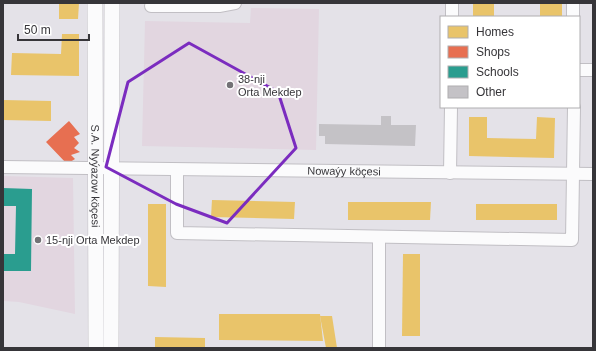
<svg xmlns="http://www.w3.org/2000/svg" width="596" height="351" font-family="Arial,sans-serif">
<rect width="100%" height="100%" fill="#e4e2e8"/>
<g fill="#e2d6e0">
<path d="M251 8 319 9 316 150 142 146 145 21 250 23Z"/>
<path d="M3 176 73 178 75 314 19 302 3 301Z"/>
</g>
<g fill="#e9c46a">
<path d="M59 3H79L78 19H59Z"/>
<rect x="473" y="3" width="21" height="14"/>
<rect x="540" y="3" width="22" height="14"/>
<path d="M62 34H79V76L11 75 12 53 61 54Z"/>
<path d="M3 100 51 101V121L3 120Z"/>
<path d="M469 117H487V138L536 139 537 117 555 118 554 158 469 156Z"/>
<path d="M212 200 295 202 294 219 211 217Z"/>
<path d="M348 202H431L430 220H348Z"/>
<path d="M148 204H166V287L148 286Z"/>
<rect x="476" y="204" width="81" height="16"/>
<path d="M403 254H420V336H402Z"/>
<path d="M219 314H320L323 341 219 340Z"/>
<path d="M320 316H332L337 348H326Z"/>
<path d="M155 337 205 338V348H155Z"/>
</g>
<path fill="#e76f51" d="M69 121 80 134 74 137 79 143 74 148 80 152 71 155 75 159 67 164 46 142Z"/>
<path fill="#2a9d8f" d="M3 188 32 189 31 271H3V254H15L16 206H3Z"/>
<path fill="#c4c2c6" d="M381 116H391V125H416L415 146 325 144V136H319V124L381 125Z"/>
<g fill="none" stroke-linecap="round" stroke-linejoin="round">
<g stroke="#c1bfc4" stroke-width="14">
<g id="minor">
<path d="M573 3V17"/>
<path d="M151 6H219L235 3"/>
<path d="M452 17V3"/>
<path d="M579 70H593"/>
<path id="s1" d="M3 167 593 174"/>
<path d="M177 170V233L572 240 574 107"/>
<path d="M450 173 451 107"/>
<path d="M379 237V348"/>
</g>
</g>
<g stroke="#c1bfc4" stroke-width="16">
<g id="major">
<path id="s2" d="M95 3 96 348"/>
<path d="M111 348 112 3"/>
</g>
</g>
<use href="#minor" stroke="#fbfbfc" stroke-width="12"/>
<use href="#major" stroke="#fbfbfc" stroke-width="15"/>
</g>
<path fill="none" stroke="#7b2cbf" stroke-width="3" stroke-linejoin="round" d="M189 43 278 92 296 148 227 223 176 204 106 167 128 82Z"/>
<g fill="#737276" stroke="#fff" stroke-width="1.5">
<circle cx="230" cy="85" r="4"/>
<circle cx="38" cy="240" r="4"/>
</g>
<g text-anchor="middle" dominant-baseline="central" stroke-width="4" stroke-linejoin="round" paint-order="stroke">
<g font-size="11" fill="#363539" stroke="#fff" text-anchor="start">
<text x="238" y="79">38-nji<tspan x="238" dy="13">Orta Mekdep</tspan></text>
<text x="46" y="240">15-nji Orta Mekdep</text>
</g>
<g font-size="11" fill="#363539" stroke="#fff">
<text stroke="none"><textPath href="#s1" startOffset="341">Nowaýy köçesi</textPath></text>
<text stroke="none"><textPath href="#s2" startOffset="173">S.A. Nyýazow köçesi</textPath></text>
</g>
</g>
<rect width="596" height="351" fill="none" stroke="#363539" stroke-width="8"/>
<rect x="440" y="16" width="140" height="92" fill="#ffffff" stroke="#afaeb0"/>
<rect x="448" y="26" width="20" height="12" fill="#e9c46a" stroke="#afaeb0"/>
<text x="476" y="36" font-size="12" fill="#363539">Homes</text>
<rect x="448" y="46" width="20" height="12" fill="#e76f51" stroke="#afaeb0"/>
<text x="476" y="56" font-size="12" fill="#363539">Shops</text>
<rect x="448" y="66" width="20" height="12" fill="#2a9d8f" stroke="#afaeb0"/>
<text x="476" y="76" font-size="12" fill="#363539">Schools</text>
<rect x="448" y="86" width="20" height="12" fill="#c4c2c6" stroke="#afaeb0"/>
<text x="476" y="96" font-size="12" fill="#363539">Other</text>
<path d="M18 34v6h71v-6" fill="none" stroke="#363539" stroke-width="2"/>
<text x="24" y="34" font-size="12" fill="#363539" stroke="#ffffff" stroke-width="3" paint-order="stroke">50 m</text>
</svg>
